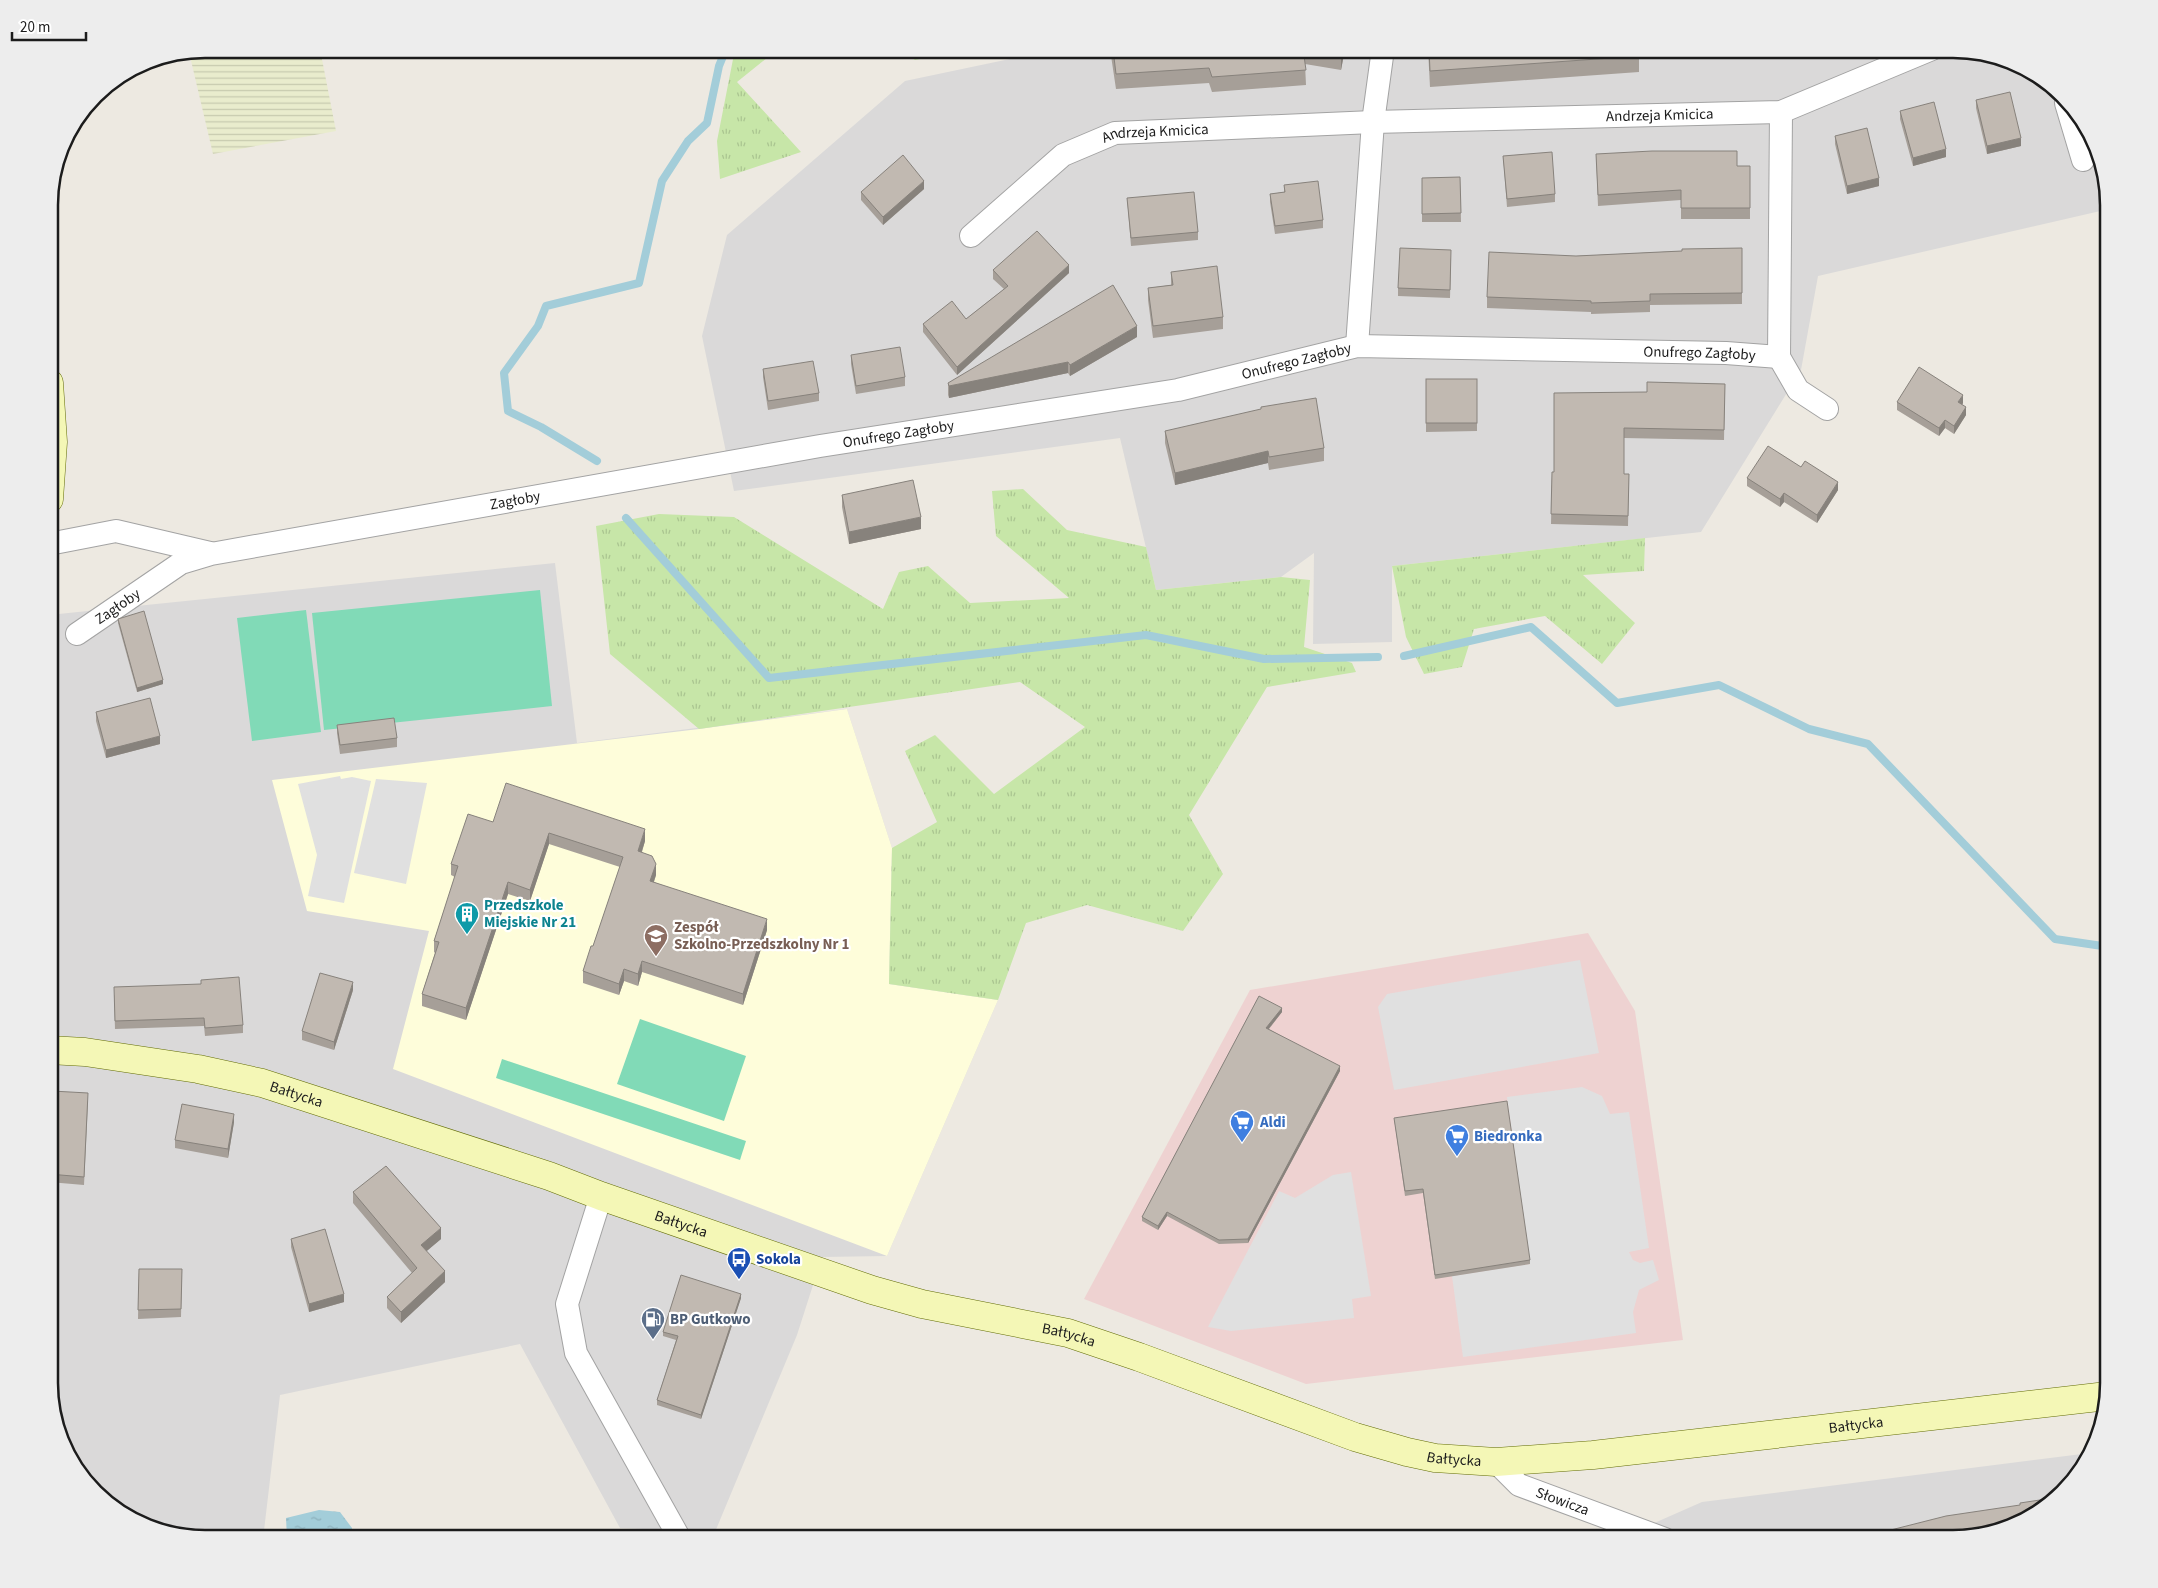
<svg xmlns="http://www.w3.org/2000/svg" width="2158" height="1588" font-family="'Source Sans 3',sans-serif">
<defs>
<pattern id="farmland-rules" width="6" height="5" patternUnits="userSpaceOnUse" patternTransform="scale(1.25)"><rect width="6" height="5" fill="#e9eccd"/><path d="M0 2.5h6" fill="none" stroke="#c7caaf"/></pattern>
<pattern id="grass-tufts" width="24" height="20" patternUnits="userSpaceOnUse" patternTransform="scale(1.25)"><rect width="24" height="20" fill="#c7e6a8"/><path d="M3 7l-1-3M5 7V3M7 7l1-3M15 17l-1-3M17 17v-4M19 17l1-3" fill="none" stroke="#aac590"/></pattern>
<pattern id="water-ripples" width="26" height="14" patternUnits="userSpaceOnUse" patternTransform="scale(1.25)"><rect width="26" height="14" fill="#a3cdd9"/><path d="M2 4q2-2 4 0t4 0M15 11q2-2 4 0t4 0" fill="none" stroke="#8cafba"/></pattern>
</defs>
<rect width="100%" height="100%" fill="#ede9e1"/>
<g fill="#dad9d9">
<path d="M1058 49H1953L2003 57 2048 81 2093 136 2109 209 1818 276 1801 370 1701 532 1392 566V642L1313 644 1314 553 1281 577 1156 590 1120 438 734 491 702 336 727 235 905 81Z"/>
<path d="M555 563 577 743 847 709 892 848 889 984 998 1000 887 1256 822 1257 797 1335 715 1532 620 1528 520 1344 280 1395 263 1539H205L155 1531 110 1507 65 1452 49 1393V615Z"/>
<path d="M2090 1453 2077 1478 2022 1523 1953 1539H1618L1702 1502Z"/>
</g>
<path fill="#eed2d1" d="M1588 933 1635 1011 1683 1340 1306 1384 1084 1299 1250 990Z"/>
<path fill="#fefdda" d="M847 709 892 848 889 984 998 1000 887 1256 393 1069 429 931 307 911 272 780 699 729Z"/>
<path fill="url(#farmland-rules)" d="M205 49H320L336 131 213 154 189 52Z"/>
<g fill="url(#grass-tufts)">
<path d="M735 49H778L737 82 801 152 720 179 717 141Z"/>
<path d="M899 49H943L946 54 915 60Z"/>
<path d="M1717 49H1759L1752 58Z"/>
<path d="M1023 489 1067 530 1146 547 1156 590 1281 577 1310 580 1304 647 1352 663 1356 672 1267 687 1189 815 1223 874 1183 931 1087 905 1026 923 998 1000 889 984 892 848 937 822 905 751 935 735 994 794 1085 727 1020 682 699 729 610 654 596 526 659 514 734 517 883 609 899 572 928 566 970 603 1069 598 996 536 992 491Z"/>
<path d="M1645 538 1644 571 1583 575 1635 623 1602 664 1545 616 1474 629 1462 667 1424 674 1406 637 1392 566Z"/>
</g>
<g fill="#81dab7">
<path d="M540 590 552 706 324 730 312 613Z"/>
<path d="M306 610 321 732 252 741 237 618Z"/>
<path d="M640 1019 746 1056 724 1121 617 1084Z"/>
<path d="M502 1059 746 1141 740 1160 496 1078Z"/>
</g>
<g fill="#e0e0e0">
<path d="M340 776 341 779 352 777 371 781 344 903 308 896 317 855 298 784Z"/>
<path d="M376 779 427 783 406 884 354 873Z"/>
<path d="M1580 960 1599 1053 1394 1090 1378 1007 1387 994Z"/>
<path d="M1582 1087 1602 1096 1610 1114 1629 1112 1649 1248 1629 1252 1633 1260 1640 1263 1653 1260 1659 1280 1639 1290 1633 1312 1636 1333 1463 1357 1452 1276 1530 1264 1507 1097Z"/>
<path d="M1351 1172 1371 1296 1352 1299 1354 1318 1231 1331 1208 1327 1279 1191 1295 1198 1333 1175Z"/>
</g>
<path fill="url(#water-ripples)" d="M319 1510 340 1512 352 1528V1539H287L286 1518Z"/>
<g fill="none" stroke-linecap="round" stroke-linejoin="round">
<g stroke="#a3cdd9" stroke-width="8">
<path d="M597 461 541 427 508 411 504 373 538 326 546 306 639 283 662 181 688 141 707 123 719 66 726 49"/>
<path d="M626 518 769 678 1146 635 1264 659 1378 657"/>
<path d="M1404 656 1531 627 1617 703 1719 685 1809 729 1868 744 2055 939 2109 947"/>
</g>
<g stroke="#a3a3a3" stroke-width="24">
<g id="street">
<path d="M2066 103 2083 160"/>
<path id="s1" d="M971 236 1063 155 1115 133 1373 122 1781 112 1932 49"/>
<path d="M1357 346 1373 122 1383 49"/>
<path d="M1779 357 1798 390 1827 409"/>
<path d="M49 544 116 531 210 553"/>
<path id="s2" d="M77 634 181 563 211 554 820 446 1178 390 1357 346 1726 353 1779 357 1781 112"/>
<path d="M601 1196 567 1304 576 1353 680 1539"/>
<path id="s3" d="M1496 1462 1519 1485 1665 1539"/>
</g>
</g>
<g stroke="#636d08" stroke-width="29">
<g id="secondary">
<path d="M49 383 53 442 49 499"/>
<path id="s4" d="M49 1050 85 1052 198 1069 262 1083 549 1176 601 1196 872 1290 922 1304 1068 1333 1139 1357 1355 1437 1407 1452 1435 1458 1496 1462 1593 1455 2107 1396"/>
</g>
</g>
<use href="#street" stroke="#fff" stroke-width="22"/>
<use href="#secondary" stroke="#f4f7b6" stroke-width="28"/>
</g>
<g fill="#a69f98">
<path d="M1110 49H1345L1341 70 1305 64 1306 85 1212 92 1209 83 1116 89Z"/>
<path d="M1428 49H1639V72L1430 87Z"/>
<path d="M1976 100 2021 146 1987 154 1976 108Z"/>
<path d="M1900 111 1946 157 1913 166 1900 119Z"/>
<path d="M1835 136 1879 186 1847 194 1835 144Z"/>
<path d="M1596 154 1737 166H1750V219H1681V200L1598 206Z"/>
<path d="M1503 156 1555 194V202L1507 207Z"/>
<path d="M1460 177 1461 222H1422V178Z"/>
<path d="M1284 185 1323 220V228L1275 234 1270 202V194L1284 192Z"/>
<path d="M924 189 883 225 861 200V192Z"/>
<path d="M1127 198 1198 232V240L1131 246Z"/>
<path d="M1742 248V304L1650 305V312L1591 314V312L1487 308V297L1576 256Z"/>
<path d="M1451 258 1450 298 1398 296V288Z"/>
<path d="M993 270 1069 273 957 375 923 332V324L966 319 1004 289 993 279Z"/>
<path d="M1171 272 1223 317V329L1153 338 1148 300V288L1171 285Z"/>
<path d="M1137 337 1070 376 1068 373 949 398 948 395V383Z"/>
<path d="M851 355 905 377V386L856 394 851 364Z"/>
<path d="M763 369 819 393V401L768 410 763 377Z"/>
<path d="M1426 379H1477V431L1426 432Z"/>
<path d="M1725 384 1724 440 1624 438V474H1629L1628 526 1551 524 1552 472H1554L1647 392Z"/>
<path d="M1897 402 1963 403 1962 405 1966 415 1954 434 1945 428 1939 436 1897 410Z"/>
<path d="M1165 431 1324 448V461L1269 470 1268 463 1175 485 1165 443Z"/>
<path d="M1747 478 1838 490 1817 523 1784 502 1780 507 1747 486Z"/>
<path d="M842 495 921 529 849 544 842 507Z"/>
<path d="M118 619 163 684 137 692 118 623Z"/>
<path d="M96 712 160 744 106 758 96 721Z"/>
<path d="M337 725 397 738V747L340 754 337 733Z"/>
<path d="M493 822 645 841 642 852 656 875 654 882 767 930 743 1005 642 972 638 986 624 981 619 995 583 983V971L593 946 620 867 549 844 530 901 508 894 466 1020 422 1006V994L435 953 434 952V941L455 877 451 875V864Z"/>
<path d="M353 990 334 1050 302 1040V1031Z"/>
<path d="M114 995 243 1025V1033L205 1036 204 1026 115 1029Z"/>
<path d="M1259 996 1282 1012 1269 1029 1340 1071 1248 1243 1219 1244 1167 1216 1158 1230 1142 1221V1217Z"/>
<path d="M88 1101 84 1185 49 1182V1141H50Z"/>
<path d="M1394 1118 1530 1260V1264L1435 1279 1423 1193 1405 1196Z"/>
<path d="M234 1122 228 1158 175 1148V1140Z"/>
<path d="M353 1192 441 1239 426 1251 445 1282 401 1323 387 1308V1297L412 1273 353 1203Z"/>
<path d="M291 1239 344 1302 309 1312 291 1247Z"/>
<path d="M139 1269H182L181 1317 138 1319Z"/>
<path d="M741 1298 701 1419 657 1405V1400L676 1340 663 1336V1332Z"/>
</g>
<g fill="#87827c">
<path d="M1343 49H1345L1341 70V55Z"/>
<path d="M2021 138V146L1987 154V146Z"/>
<path d="M1946 149V157L1913 166V158Z"/>
<path d="M1879 178V186L1847 194V186Z"/>
<path d="M924 181V189L883 225V217Z"/>
<path d="M1069 265V273L957 375V367Z"/>
<path d="M1137 326V337L1070 376V365Z"/>
<path d="M1068 362V373L949 398V386Z"/>
<path d="M1963 395V403L1958 411V402Z"/>
<path d="M1966 407V415L1954 434V426Z"/>
<path d="M1945 420V428L1939 436V428Z"/>
<path d="M1268 451V463L1175 485V473Z"/>
<path d="M1838 482V490L1817 523V515Z"/>
<path d="M1784 493V502L1780 507V499Z"/>
<path d="M921 517V529L849 544V532Z"/>
<path d="M163 680V684L137 692V688Z"/>
<path d="M55 734V742L49 745V736Z"/>
<path d="M160 736V744L106 758V750Z"/>
<path d="M645 829V841L638 863V851Z"/>
<path d="M549 833V844L530 901V890Z"/>
<path d="M656 864V875L650 892V881Z"/>
<path d="M508 882V894L466 1020V1008Z"/>
<path d="M767 919V930L743 1005V994Z"/>
<path d="M642 961V972L638 986V974Z"/>
<path d="M624 969V981L619 995V984Z"/>
<path d="M353 982V990L334 1050V1042Z"/>
<path d="M1282 1008V1012L1266 1032V1028Z"/>
<path d="M1340 1066V1071L1248 1243V1239Z"/>
<path d="M234 1114V1122L228 1158V1149Z"/>
<path d="M1167 1212V1216L1158 1230V1226Z"/>
<path d="M441 1228V1239L421 1256V1245Z"/>
<path d="M445 1271V1282L401 1323V1312Z"/>
<path d="M344 1294V1302L309 1312V1304Z"/>
<path d="M741 1294V1298L701 1419V1415Z"/>
</g>
<g fill="#c1b9b1" stroke="#87827c">
<path d="M1113 49H1343L1341 55 1303 49 1306 70 1212 77 1209 68 1116 74Z"/>
<path d="M1429 49H1639V56L1430 71Z"/>
<path d="M2010 92 2021 138 1987 146 1976 100Z"/>
<path d="M1934 102 1946 149 1913 158 1900 111Z"/>
<path d="M1867 128 1879 178 1847 186 1835 136Z"/>
<path d="M1652 151H1737V166H1750V208H1681V190L1598 195 1596 154Z"/>
<path d="M1552 152 1555 194 1507 199 1503 156Z"/>
<path d="M903 155 924 181 883 217 861 192Z"/>
<path d="M1460 177 1461 213 1422 214V178Z"/>
<path d="M1318 181 1323 220 1275 226 1270 194 1285 192 1284 185Z"/>
<path d="M1194 192 1198 232 1131 238 1127 198Z"/>
<path d="M1037 231 1069 265 957 367 923 324 952 301 966 319 1008 286 993 270Z"/>
<path d="M1400 248 1451 250 1450 290 1398 288Z"/>
<path d="M1742 248V293L1650 294V301L1591 303V301L1487 297 1489 252 1576 256 1682 251V249Z"/>
<path d="M1217 266 1223 317 1153 326 1148 288 1173 285 1171 272Z"/>
<path d="M1113 285 1137 326 1070 365 1068 362 949 386 948 383Z"/>
<path d="M900 347 905 377 856 386 851 355Z"/>
<path d="M813 361 819 393 768 401 763 369Z"/>
<path d="M1919 367 1963 395 1958 402 1966 407 1954 426 1945 420 1939 428 1897 402Z"/>
<rect x="1426" y="379" width="51" height="44"/>
<path d="M1647 382 1725 384 1724 430 1624 428V474H1629L1628 516 1551 514 1552 472H1554V393L1647 392Z"/>
<path d="M1316 398 1324 448 1269 457 1268 451 1175 473 1165 431 1261 409V407Z"/>
<path d="M1768 446 1801 467 1805 461 1838 482 1817 515 1784 493 1780 499 1747 478Z"/>
<path d="M913 480 921 517 849 532 842 495Z"/>
<path d="M144 611 163 680 137 688 118 619Z"/>
<path d="M150 698 160 736 106 750 96 712Z"/>
<path d="M49 717 55 734 49 736Z"/>
<path d="M394 718 397 738 340 745 337 725Z"/>
<path d="M506 783 645 829 638 851 652 856 656 864 650 881 767 919 743 994 642 961 638 974 624 969 619 984 583 971 591 946H593L623 857 549 833 530 890 508 882 466 1008 422 994 439 942 434 941 458 866 451 864 468 814 493 822Z"/>
<path d="M320 973 353 982 334 1042 302 1031Z"/>
<path d="M239 977 243 1025 205 1028 204 1018 115 1021 114 987 201 984V980Z"/>
<path d="M1259 996 1282 1008 1266 1028 1340 1066 1248 1239 1219 1240 1167 1212 1158 1226 1142 1217Z"/>
<path d="M52 1091 88 1093 84 1177 49 1174V1141H50Z"/>
<path d="M1507 1101 1530 1260 1435 1275 1423 1189 1405 1191 1394 1118Z"/>
<path d="M182 1104 234 1114 228 1149 175 1140Z"/>
<path d="M386 1166 441 1228 421 1245 445 1271 401 1312 387 1297 417 1268 353 1192Z"/>
<path d="M325 1229 344 1294 309 1304 291 1239Z"/>
<path d="M139 1269H182L181 1309 138 1310Z"/>
<path d="M681 1275 741 1294 701 1415 657 1400 678 1336 663 1332Z"/>
<path d="M2053 1498 2022 1523 1953 1539H1872L1871 1535 1946 1516 2020 1505V1503Z"/>
</g>
<defs>
<g id="building-pin" transform="scale(1.25)"><path d="M0 17L-7.5 6A9.5 9.5 0 1 1 7.5 6Z" fill="#0f9aa8" stroke="#fff"/><path d="M-4-6H4V6H1V3H-1V6H-4ZM-2.5-4.3h1.7v1.8h-1.7ZM.8-4.3h1.7v1.8H.8ZM-2.5-1h1.7V.8h-1.7ZM.8-1h1.7V.8H.8Z" fill="#fff"/></g>
<g id="school-pin" transform="scale(1.25)"><path d="M0 17L-7.5 6A9.5 9.5 0 1 1 7.5 6Z" fill="#8d6e63" stroke="#fff"/><path d="M0-5L7-2L0 1L-7-2ZM-4 1L0 2.5L4 1V4Q0 6-4 4Z" fill="#fff"/></g>
<g id="supermarket-pin" transform="scale(1.25)"><path d="M0 17L-7.5 6A9.5 9.5 0 1 1 7.5 6Z" fill="#3f7fe0" stroke="#fff"/><path d="M-6-5.5h2.5l.6 2H6L4.5 2H-2.5L-4.4-4H-6ZM-1.5 3.2a1.3 1.3 0 1 0 .1 0ZM3 3.2a1.3 1.3 0 1 0 .1 0Z" fill="#fff"/></g>
<g id="bus-pin" transform="scale(1.25)"><path d="M0 17L-7.5 6A9.5 9.5 0 1 1 7.5 6Z" fill="#1a4fb4" stroke="#fff"/><path d="M-5-6H5V4H4V6H2V4H-2V6H-4V4H-5ZM-3.5-4V0h7V-4ZM-3.5 1.2v1.5H-2V1.2ZM2 1.2v1.5H3.5V1.2Z" fill="#fff"/></g>
<g id="fuel-pin" transform="scale(1.25)"><path d="M0 17L-7.5 6A9.5 9.5 0 1 1 7.5 6Z" fill="#5c6f8a" stroke="#fff"/><path d="M-5.5-6h7V0h2V4h1.3V-2.5L3-4.5l.8-.8L6-3V5H2.5V1h-1V6h-7ZM-4.2-4.7v3.2H.2V-4.7Z" fill="#fff"/></g>
</defs>
<g fill-rule="evenodd">
<use href="#building-pin" x="467" y="914"/>
<use href="#school-pin" x="656" y="936"/>
<use href="#supermarket-pin" x="1242" y="1122"/>
<use href="#supermarket-pin" x="1457" y="1136"/>
<use href="#bus-pin" x="739" y="1259"/>
<use href="#fuel-pin" x="653" y="1319"/>
</g>
<g text-anchor="middle" dominant-baseline="central" stroke-width="4.5" stroke-linejoin="round" paint-order="stroke">
<g font-size="15" fill="#1c1c1c" stroke="#fff">
<text stroke="none"><textPath href="#s1" startOffset="724">Andrzeja Kmicica</textPath></text>
<text stroke="none"><textPath href="#s1" startOffset="219">Andrzeja Kmicica</textPath></text>
<text stroke="none"><textPath href="#s2" startOffset="1665">Onufrego Zagłoby</textPath></text>
<text stroke="none"><textPath href="#s2" startOffset="1260">Onufrego Zagłoby</textPath></text>
<text stroke="none"><textPath href="#s2" startOffset="855">Onufrego Zagłoby</textPath></text>
<text stroke="none"><textPath href="#s2" startOffset="466">Zagłoby</textPath></text>
<text stroke="none"><textPath href="#s2" startOffset="49">Zagłoby</textPath></text>
<text stroke="none"><textPath href="#s4" startOffset="252">Bałtycka</textPath></text>
<text stroke="none"><textPath href="#s4" startOffset="658">Bałtycka</textPath></text>
<text stroke="none"><textPath href="#s4" startOffset="1062">Bałtycka</textPath></text>
<text stroke="none"><textPath href="#s4" startOffset="1872">Bałtycka</textPath></text>
<text stroke="none"><textPath href="#s4" startOffset="1468">Bałtycka</textPath></text>
<text stroke="none"><textPath href="#s3" startOffset="79">Słowicza</textPath></text>
</g>
<g font-size="15" font-weight="bold" fill="#0d838f" stroke="#fff" text-anchor="start">
<text x="484" y="905">Przedszkole<tspan x="484" dy="17">Miejskie Nr 21</tspan></text>
</g>
<g font-size="15" font-weight="bold" fill="#785e54" stroke="#fff" text-anchor="start">
<text x="674" y="927">Zespół<tspan x="674" dy="17">Szkolno-Przedszkolny Nr 1</tspan></text>
</g>
<g font-size="15" font-weight="bold" fill="#366cbe" stroke="#fff" text-anchor="start">
<text x="1260" y="1122">Aldi</text>
<text x="1474" y="1136">Biedronka</text>
</g>
<g font-size="15" font-weight="bold" fill="#164399" stroke="#fff" text-anchor="start">
<text x="756" y="1259">Sokola</text>
</g>
<g font-size="15" font-weight="bold" fill="#4e5e75" stroke="#fff" text-anchor="start">
<text x="670" y="1319">BP Gutkowo</text>
</g>
</g>
<path d="M0 0H2158V1588H0ZM205 58H1953A147 147 0 0 1 2100 205V1383A147 147 0 0 1 1953 1530H205A147 147 0 0 1 58 1383V205A147 147 0 0 1 205 58Z" fill="#ededed" fill-rule="evenodd"/>
<path fill="none" stroke="#1c1c1c" stroke-width="2.5" d="M205 58H1953A147 147 0 0 1 2100 205V1383A147 147 0 0 1 1953 1530H205A147 147 0 0 1 58 1383V205A147 147 0 0 1 205 58Z"/>
<path d="M12 32v8h74v-8" fill="none" stroke="#1c1c1c" stroke-width="2.5"/>
<text x="20" y="32" font-size="15" fill="#1c1c1c" stroke="#ffffff" stroke-width="4" paint-order="stroke">20 m</text>
</svg>
